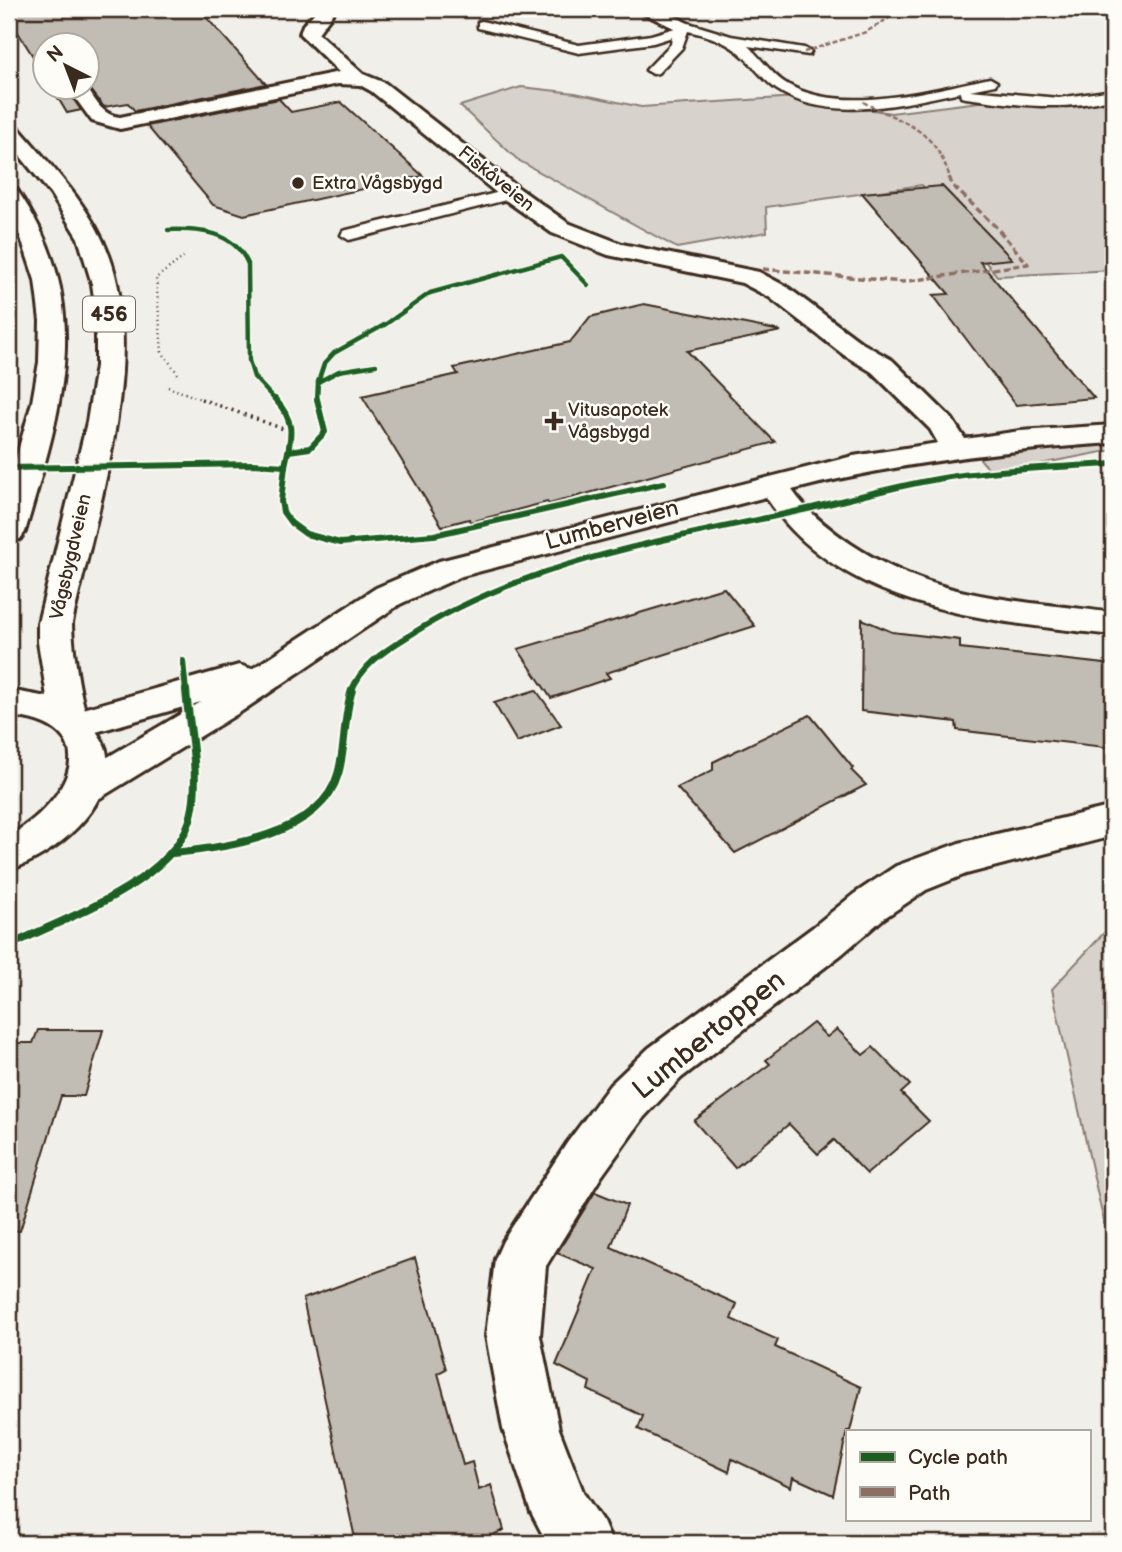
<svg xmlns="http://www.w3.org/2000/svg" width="1122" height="1552" font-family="'Balsamiq Sans',sans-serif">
<rect width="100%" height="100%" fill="#f1efea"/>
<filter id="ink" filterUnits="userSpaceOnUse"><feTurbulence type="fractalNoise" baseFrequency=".0143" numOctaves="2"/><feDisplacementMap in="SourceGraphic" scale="14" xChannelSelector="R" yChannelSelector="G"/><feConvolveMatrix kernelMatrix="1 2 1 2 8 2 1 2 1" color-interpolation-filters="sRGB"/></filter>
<g filter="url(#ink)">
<g fill="#d7d2cc" stroke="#897e75" stroke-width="2">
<path d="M521 87 575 93 641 107 797 97 891 113 995 100 1113 94V270L997 276 922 185 766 207 767 232 677 248 518 160 460 106Z"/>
<path d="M1113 432V450L992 473 958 433 995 443Z"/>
<path d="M1113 923V1263L1052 989Z"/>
</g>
<g fill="#c1bcb4" stroke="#3b2a1e" stroke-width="2">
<path d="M9 9H199L266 84 135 111 128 103 104 107 88 86V46H46V77L9 18Z"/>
<path d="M52 88H66L81 110 67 113Z"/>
<path d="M279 99 291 112 341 102 423 176 244 215 213 205 147 126Z"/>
<path d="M942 186 1012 259 980 262 1094 398 1016 405 933 295 949 294 862 193Z"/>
<path d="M644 304 781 331 687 351 775 442 549 504 547 502 470 522 469 519 442 526 362 396 458 374 454 368 570 342 590 317Z"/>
<path d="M724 588 755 626 606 673 610 678 551 698 518 649Z"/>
<path d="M862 619 892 632 960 640V648L1113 665V748L957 730 956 722 861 711Z"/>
<path d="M536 690 561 725 517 742 494 703Z"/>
<path d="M810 715 853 768 851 770 866 785 735 853 677 788 713 770V762Z"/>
<path d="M813 1023 827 1037 837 1029 863 1055 873 1047 910 1085 901 1093 929 1121 867 1174 834 1140 818 1154 789 1124 735 1168 694 1121 770 1064 766 1060Z"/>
<path d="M38 1030H103L84 1096H61L20 1231 9 1230V1043H33Z"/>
<path d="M595 1192 627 1205 611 1247 737 1304 731 1319 778 1340 775 1347 861 1387 850 1431H847L833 1495 793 1477 791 1487 732 1459 729 1472 638 1429 643 1416 588 1390 590 1382 556 1365 596 1269 557 1253Z"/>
<path d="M415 1258 446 1369 438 1373 463 1465 472 1462 479 1490 491 1485 504 1530 475 1543H356L303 1299Z"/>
</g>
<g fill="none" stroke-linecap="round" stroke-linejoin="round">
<g stroke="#3b2a1e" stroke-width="5">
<g id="service">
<path d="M482 21 579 45 651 35 675 28 678 22 682 21 731 36 804 48 811 52 809 55 748 46C761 58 772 75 787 84 842 116 932 90 990 78L997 82 995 85 970 90 1059 98 1113 90V98C1064 112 1016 105 966 98L961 97 960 92C904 104 827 124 776 89 764 80 755 68 745 58 729 42 710 36 688 31L682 48 658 73 653 74 646 70 671 44 672 37 653 43 579 53 478 28V22Z"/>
<path d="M512 189 520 194 518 197 349 240 341 235 343 231Z"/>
</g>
</g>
<g stroke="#3b2a1e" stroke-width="6">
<g id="minor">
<path d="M318 9H336L318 33 363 74 385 83 520 189 568 223 622 244 759 272 787 287 862 343 892 360 952 419 965 439 1020 431 1113 425V443C1005 450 897 463 792 490 807 512 829 529 851 544 937 601 1016 599 1113 613V635C990 621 841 611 766 497L462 576 400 604 242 711 95 801 81 806 67 801 62 791 67 781 201 702 75 738 62 735 56 725 62 715 239 665 252 669 376 588 439 561 853 456 938 443 930 429 872 372 844 355 769 297 742 283 608 255 552 233 504 199 371 91 360 85 338 84 120 129 92 121 68 88H87C96 101 102 115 120 117L339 72 300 34 303 25Z"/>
<path d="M641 9H662L691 25 688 29H676L643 13Z"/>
<path d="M1113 806V836L966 874 926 890 884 918 842 954 681 1078 644 1117 601 1177 546 1266 540 1336 559 1429 584 1494 603 1522 612 1543H547L531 1512 503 1429 486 1336 495 1259 503 1241 567 1143 610 1085 649 1048 812 928 854 894 896 866 959 843Z"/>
</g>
</g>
<g stroke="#3b2a1e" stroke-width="6">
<g id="primary">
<path d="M9 123 16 125C50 165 90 205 109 255 148 359 95 517 72 623 72 643 80 701 88 718 94 731 106 740 107 756 113 809 53 856 9 870V836C71 801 108 725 9 716V690L47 697 38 642V623L87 422 96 366V311L92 284 78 238 50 193 9 142Z"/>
<path d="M9 188 17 190C97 306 61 409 25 532L20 539 9 542V483L32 402 39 362 40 321 35 280 21 238 9 215Z"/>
</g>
</g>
<g stroke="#3b2a1e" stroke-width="2.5" stroke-dasharray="1 3.5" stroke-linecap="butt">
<path d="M178 374 162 352 156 278 184 257"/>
<path d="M168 387 206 401"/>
</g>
<path stroke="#3b2a1e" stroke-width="3.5" stroke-dasharray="2 4.5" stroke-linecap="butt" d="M201 399 292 432"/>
<use href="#service" fill="#fdfcf7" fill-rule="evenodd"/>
<use href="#minor" fill="#fdfcf7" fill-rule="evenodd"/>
<use href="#primary" fill="#fdfcf7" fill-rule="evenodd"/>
<g stroke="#8d6e63" stroke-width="2.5" stroke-dasharray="5 2.5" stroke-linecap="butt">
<path d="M804 52 866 32 904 9"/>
<path d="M863 102C905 124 933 127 949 175"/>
</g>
<path stroke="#8d6e63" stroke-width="3.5" stroke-dasharray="7 3.5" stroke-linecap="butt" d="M763 269 903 282 1028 264 996 227 952 185 948 174"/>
<g stroke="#fdfcf7" stroke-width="7">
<g id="cycleway-far2">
<path d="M168 230C200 229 234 231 248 264L249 361 254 377 276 401"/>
<path d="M318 382 324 364 334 353 386 324 430 293 561 257 588 285"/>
<path d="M317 401 318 382 339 371 376 365"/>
</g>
</g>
<g stroke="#fdfcf7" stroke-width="10">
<g id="cycleway-far1">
<path d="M289 451 310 448 325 432 317 399"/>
<path d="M285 466 281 501 283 512 291 523 306 534 340 543 434 535 664 483"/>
<path d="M9 468 253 464 285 466C291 437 297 423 275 399"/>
<path d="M183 661 186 692"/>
<path d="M351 692C361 666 384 651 407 637 522 562 662 541 794 512 846 501 896 485 949 477 1003 469 1058 467 1113 464"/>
</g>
</g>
<g stroke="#fdfcf7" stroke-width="12">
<g id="cycleway">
<path d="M173 853C225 848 321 835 338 774 346 747 343 718 352 690"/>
<path d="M9 946C65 917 179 881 192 812 200 774 189 729 186 690"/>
</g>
</g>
<use href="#cycleway-far2" stroke="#1b5e20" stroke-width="4.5"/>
<use href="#cycleway-far1" stroke="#1b5e20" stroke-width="6"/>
<use href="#cycleway" stroke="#1b5e20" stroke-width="8"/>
</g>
</g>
<g fill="#3b2a1e" stroke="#fdfcf7" stroke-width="2.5">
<circle cx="298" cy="183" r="7"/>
<path d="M550.5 410.5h7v7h7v7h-7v7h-7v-7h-7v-7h7z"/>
</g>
<g text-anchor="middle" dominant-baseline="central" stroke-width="5" stroke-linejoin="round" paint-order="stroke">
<g font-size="19" fill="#3b2a1e" stroke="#fdfcf7">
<text transform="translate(496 179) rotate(39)">Fiskåveien</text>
<text transform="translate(71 557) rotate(-77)">Vågsbygdveien</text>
</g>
<g font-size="19" fill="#3b2a1e" stroke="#fdfcf7" text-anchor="start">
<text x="312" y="183">Extra Vågsbygd</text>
<text x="568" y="410">Vitusapotek<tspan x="568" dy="22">Vågsbygd</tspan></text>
</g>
<rect fill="#fdfcf7" stroke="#75695f" stroke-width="2" x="83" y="296.5" width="52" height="35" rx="5"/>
<g font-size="21" font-weight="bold" fill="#3b2a1e">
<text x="109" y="314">456</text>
</g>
<g font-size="23" fill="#3b2a1e" stroke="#fdfcf7">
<text transform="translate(612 525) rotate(-15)">Lumberveien</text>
</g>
<g font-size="28" fill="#3b2a1e" stroke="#fdfcf7">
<text transform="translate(709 1035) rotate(-39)">Lumbertoppen</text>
</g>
</g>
<rect width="1122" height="1552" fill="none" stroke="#fdfcf7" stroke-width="35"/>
<rect x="18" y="18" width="1087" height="1517" fill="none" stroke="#3b2a1e" stroke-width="2.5" filter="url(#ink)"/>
<rect x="846" y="1430" width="245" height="91" fill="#fdfcf7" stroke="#afa8a0" stroke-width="2"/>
<rect x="860" y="1452" width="35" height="10" fill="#1b5e20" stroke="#afa8a0" stroke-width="2"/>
<text x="908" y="1464" font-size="21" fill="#3b2a1e">Cycle path</text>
<rect x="860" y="1487" width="35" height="10" fill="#8d6e63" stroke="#afa8a0" stroke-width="2"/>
<text x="908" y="1500" font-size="21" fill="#3b2a1e">Path</text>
<g transform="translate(66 66) rotate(318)"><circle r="33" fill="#fdfcf7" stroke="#afa8a0" stroke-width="2"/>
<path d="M0-5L12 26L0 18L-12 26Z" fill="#3b2a1e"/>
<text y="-10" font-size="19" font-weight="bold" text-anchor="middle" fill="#3b2a1e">N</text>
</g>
</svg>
